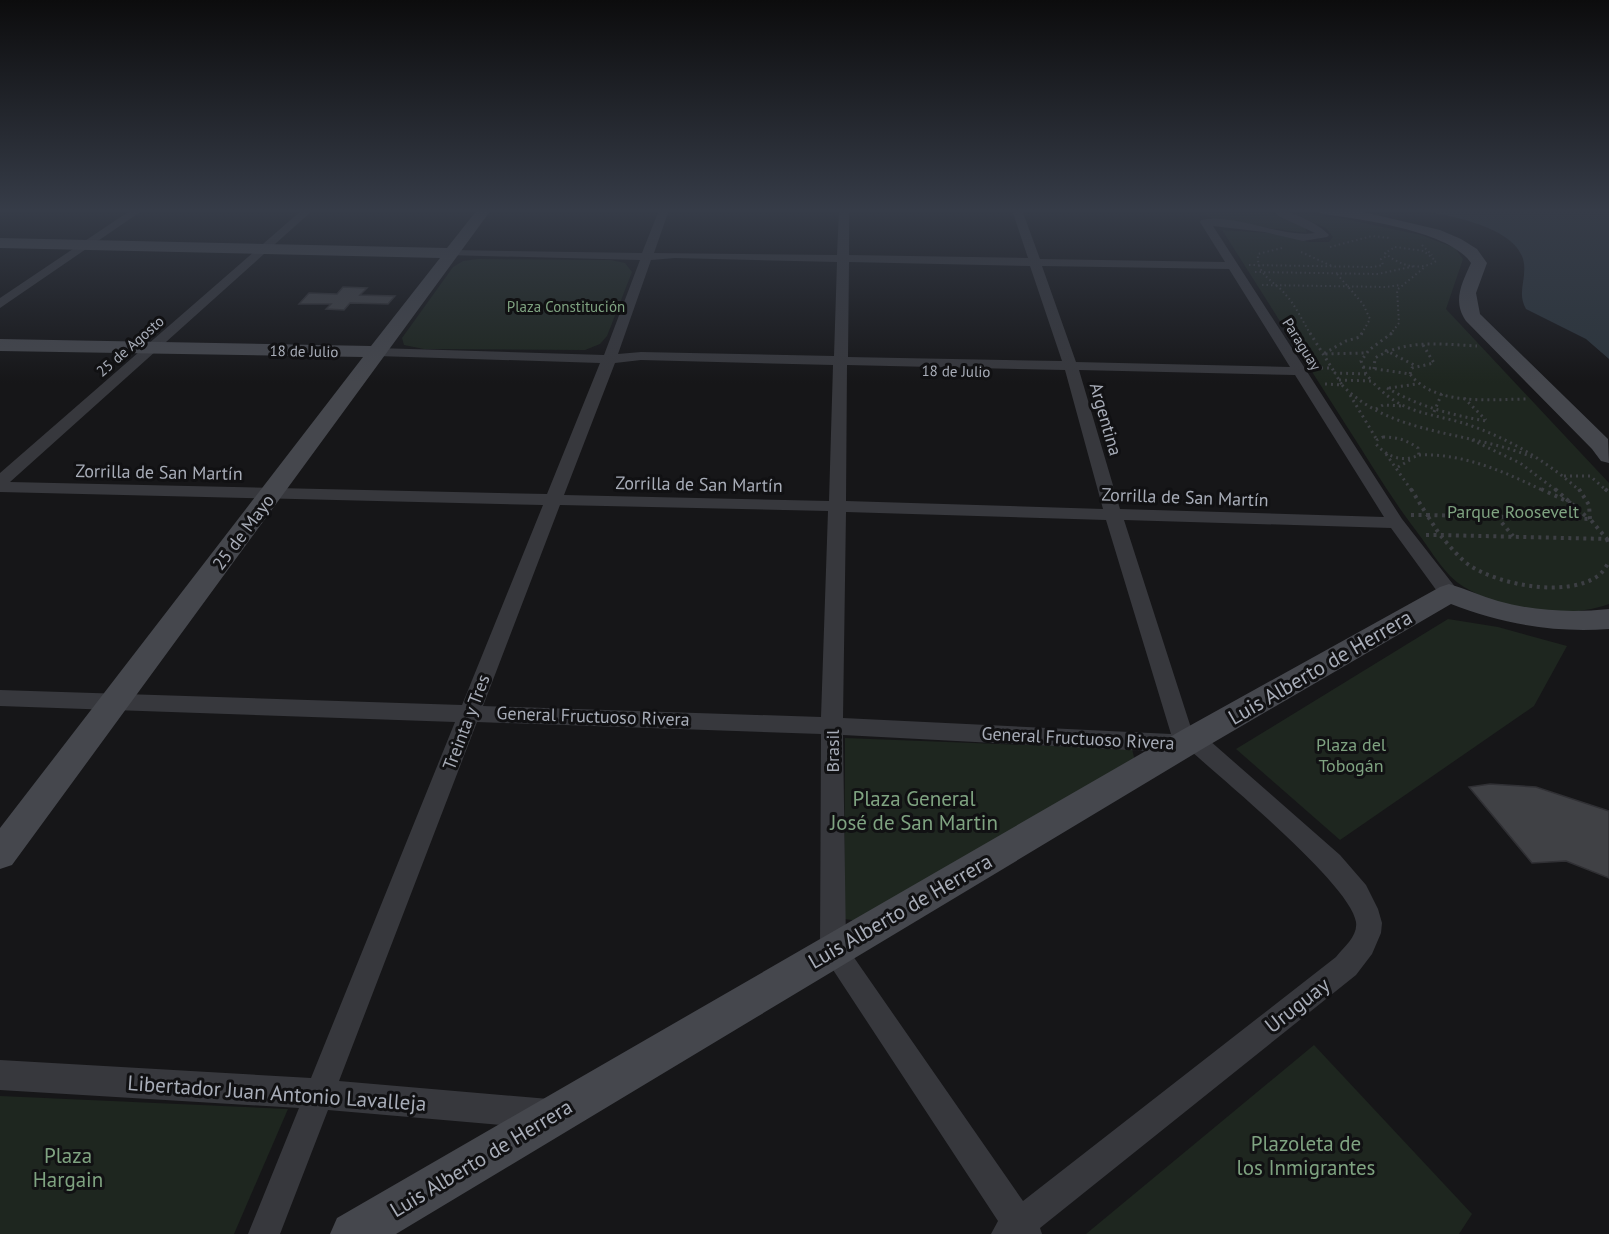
<svg xmlns="http://www.w3.org/2000/svg" width="1609" height="1234" font-family="'PT Sans',sans-serif">
<rect width="100%" height="100%" fill="#161618"/>
<g fill="#1e261f">
<path d="M1203 210 1265 211 1305 228 1307 233 1221 222 1204 215Z"/>
<path d="M1301 214 1340 218 1421 235 1455 248 1463 259 1446 309 1609 483V604C1565 620 1504 611 1464 587 1444 575 1431 550 1417 532 1390 497 1368 459 1344 422 1303 358 1263 294 1222 230L1268 233 1310 242H1329L1333 237 1326 228 1303 218Z"/>
<path d="M478 259 611 260 625 263 632 272 607 336 600 344 585 350 424 349 404 345 402 338 453 267 463 261Z"/>
<path d="M1448 619 1498 627 1567 646 1534 706 1340 840 1236 749Z"/>
<path d="M845 738 1132 749 1135 761 859 921 844 919Z"/>
<path d="M1314 1045 1472 1214 1459 1234H1086Z"/>
<path d="M0 1096 288 1109 234 1234H0Z"/>
</g>
<path fill="#2c353c" d="M1418 210H1609V359L1586 339 1526 309C1517 293 1526 281 1524 264 1520 227 1448 215 1418 210Z"/>
<g fill="#404145" stroke="#303034" stroke-width="1.5">
<path d="M343 287 367 288 360 295 395 296 388 304 350 303 344 310 326 309 331 304H299L309 293 337 294Z"/>
<path d="M1490 784 1536 787 1609 811V878L1566 861 1532 863 1469 787Z"/>
</g>
<g fill="none" stroke-linecap="round" stroke-linejoin="round">
<g stroke="#3d3f44" stroke-width="2" stroke-dasharray="1.5 3" stroke-linecap="butt">
<path d="M1422 245 1432 255"/>
<path d="M1330 247 1372 236 1390 238"/>
<path d="M1395 247 1424 251 1436 261C1420 272 1398 265 1385 253Z"/>
<path d="M1282 248 1258 254C1256 276 1275 281 1286 295 1296 306 1303 322 1311 335"/>
<path d="M1301 252 1334 267"/>
<path d="M1249 265 1373 267 1383 265 1381 259 1387 256"/>
<path d="M1255 272 1378 274 1415 266"/>
<path d="M1337 274 1363 304 1370 319 1361 335"/>
<path d="M1262 285 1386 287 1400 285"/>
<path d="M1390 335 1399 323 1397 290 1426 266"/>
</g>
<g stroke="#3d3f44" stroke-width="3" stroke-dasharray="2 4" stroke-linecap="butt">
<path d="M1310 333 1335 373"/>
<path d="M1362 333 1360 337 1346 341 1323 354 1365 353"/>
<path d="M1385 350 1416 366"/>
<path d="M1363 367 1410 374C1435 407 1492 399 1529 399"/>
<path d="M1315 368H1331"/>
<path d="M1374 369 1375 358C1407 339 1441 344 1477 346"/>
<path d="M1366 374 1361 361 1369 350 1392 333"/>
<path d="M1410 374 1412 368 1434 363 1423 345"/>
<path d="M1339 380 1371 381C1378 387 1384 394 1392 399 1413 414 1442 416 1466 424 1508 438 1547 461 1580 491"/>
<path d="M1325 384 1342 385 1335 373 1366 374 1371 380"/>
<path d="M1342 385C1391 436 1470 431 1532 457"/>
<path d="M1387 388C1418 406 1451 415 1486 421"/>
<path d="M1389 388 1417 384"/>
<path d="M1350 395 1377 440"/>
<path d="M1464 398 1486 420"/>
<path d="M1376 409 1383 405 1403 406"/>
<path d="M1434 412 1442 393"/>
<path d="M1383 437C1397 437 1407 440 1418 448L1419 455C1403 463 1387 457 1376 444L1377 440Z"/>
<path d="M1472 440 1520 463 1557 491"/>
<path d="M1386 454 1412 491"/>
<path d="M1419 455C1463 453 1505 472 1544 491"/>
<path d="M1398 467 1410 460"/>
<path d="M1564 476H1590L1607 491"/>
</g>
<g stroke="#3d3f44" stroke-width="4" stroke-dasharray="3 4.5" stroke-linecap="butt">
<path d="M1411 489 1427 515"/>
<path d="M1541 489 1575 505"/>
<path d="M1555 489 1589 519"/>
<path d="M1579 489 1589 505 1590 519"/>
<path d="M1605 489 1609 492"/>
<path d="M1411 515H1427"/>
<path d="M1427 515 1590 519 1607 539 1440 535Z"/>
<path d="M1497 517 1513 536"/>
<path d="M1426 535H1440C1449 545 1458 557 1469 565 1499 585 1566 598 1598 576 1602 573 1606 567 1609 562"/>
<path d="M1607 539 1609 546"/>
</g>
<g fill="#37383d" fill-rule="evenodd">
<path d="M131 210H143L0 308V298Z"/>
<path d="M302 210H313L10 482 547 494 600 363 377 356 370 352 377 348 604 355 640 260 447 255 445 253 451 250 642 253 659 210H669L654 253 837 255 839 210H849V255L1028 258 1012 210H1022L1040 259 1225 262 1200 222 1201 220C1235 213 1282 238 1315 233L1278 216 1275 210C1288 209 1320 224 1329 235L1327 237 1303 241 1264 232 1213 226 1402 519 1456 588 1458 593 1456 598 1449 600 1442 598 1391 528 1124 520 1192 731 1201 733 1340 855 1366 885 1378 909 1382 923 1381 933 1372 954 1356 975 1040 1228 1042 1234H991L998 1221 820 950 821 734 477 722 339 1081 549 1099 560 1103 564 1114 560 1125 549 1129 328 1110 280 1234H248L299 1108 0 1090V1060L311 1078 455 722 0 706V690L462 705 543 505 0 492V473ZM675 258 837 262 834 356 641 352 618 354 651 260ZM849 262 1030 266 1062 361 848 357ZM1042 266 1229 269 1290 367 1076 362ZM641 360 833 365 829 501 564 495 615 363ZM847 365 1065 370 1103 509 846 501ZM1079 370 1295 375 1384 517 1120 509ZM560 505 828 511 821 717 483 706ZM846 512 1106 520 1171 734 843 718ZM843 735 1185 753 1191 751C1224 781 1351 885 1356 922 1358 936 1345 946 1336 957L1023 1201 846 946Z"/>
</g>
<g fill="#45474d" fill-rule="evenodd">
<path d="M477 210H491L12 865 0 869V828L363 357 0 351V339L371 346 440 258 0 248V238L447 248Z"/>
<path d="M1316 210 1359 211 1440 230 1461 239 1477 249 1487 263 1476 293 1480 314 1608 439 1609 463 1601 461 1592 449 1466 321C1452 301 1462 283 1471 263 1450 231 1360 219 1323 214Z"/>
<path d="M1449 584C1466 589 1481 596 1498 601 1534 611 1571 613 1609 609V629C1554 633 1502 624 1451 604L1204 748 396 1234H330L337 1218 1182 730 1440 587Z"/>
</g>
</g>
<linearGradient id="sky" x2="0" y2="1"><stop stop-color="#0c0c0d"/><stop offset="0.55" stop-color="#363c48"/><stop offset="1" stop-color="#363c48" stop-opacity="0"/></linearGradient>
<rect width="1609" height="383" fill="url(#sky)"/>
<g text-anchor="middle" dominant-baseline="central" stroke-width="6" stroke-linejoin="round" paint-order="stroke">
<g font-size="15" fill="#7fa381" stroke="#111113">
<text x="566" y="306">Plaza Constitución</text>
</g>
<g font-size="15" fill="#a8adb8" stroke="#111113">
<text transform="translate(1302 344) rotate(58)">Paraguay</text>
<text transform="translate(130 346) rotate(-41)">25 de Agosto</text>
<text transform="translate(304 351) rotate(1)">18 de Julio</text>
<text transform="translate(956 371) rotate(1)">18 de Julio</text>
</g>
<g font-size="18" fill="#a8adb8" stroke="#111113">
<text transform="translate(1106 419) rotate(74)">Argentina</text>
<text transform="translate(159 472) rotate(1)">Zorrilla de San Martín</text>
<text transform="translate(699 484) rotate(1)">Zorrilla de San Martín</text>
<text transform="translate(1185 497) rotate(2)">Zorrilla de San Martín</text>
<text transform="translate(243 532) rotate(-53)">25 de Mayo</text>
<text transform="translate(593 716) rotate(2)">General Fructuoso Rivera</text>
<text transform="translate(466 722) rotate(-69)">Treinta y Tres</text>
<text transform="translate(1078 738) rotate(3)">General Fructuoso Rivera</text>
<text transform="translate(832 751) rotate(-90)">Brasil</text>
</g>
<g font-size="18" fill="#7fa381" stroke="#111113">
<text x="1513" y="511">Parque Roosevelt</text>
<text x="1351" y="744">Plaza del<tspan x="1351" dy="21">Tobogán</tspan></text>
</g>
<g font-size="21" fill="#a8adb8" stroke="#111113">
<text transform="translate(1320 667) rotate(-30)">Luis Alberto de Herrera</text>
<text transform="translate(900 911) rotate(-30)">Luis Alberto de Herrera</text>
<text transform="translate(1297 1005) rotate(-38)">Uruguay</text>
<text transform="translate(277 1093) rotate(4)">Libertador Juan Antonio Lavalleja</text>
<text transform="translate(481 1158) rotate(-31)">Luis Alberto de Herrera</text>
</g>
<g font-size="21" fill="#7fa381" stroke="#111113">
<text x="914" y="798">Plaza General<tspan x="914" dy="24">José de San Martin</tspan></text>
<text x="1306" y="1143">Plazoleta de<tspan x="1306" dy="24">los Inmigrantes</tspan></text>
<text x="68" y="1155">Plaza<tspan x="68" dy="24">Hargain</tspan></text>
</g>
</g>
</svg>
